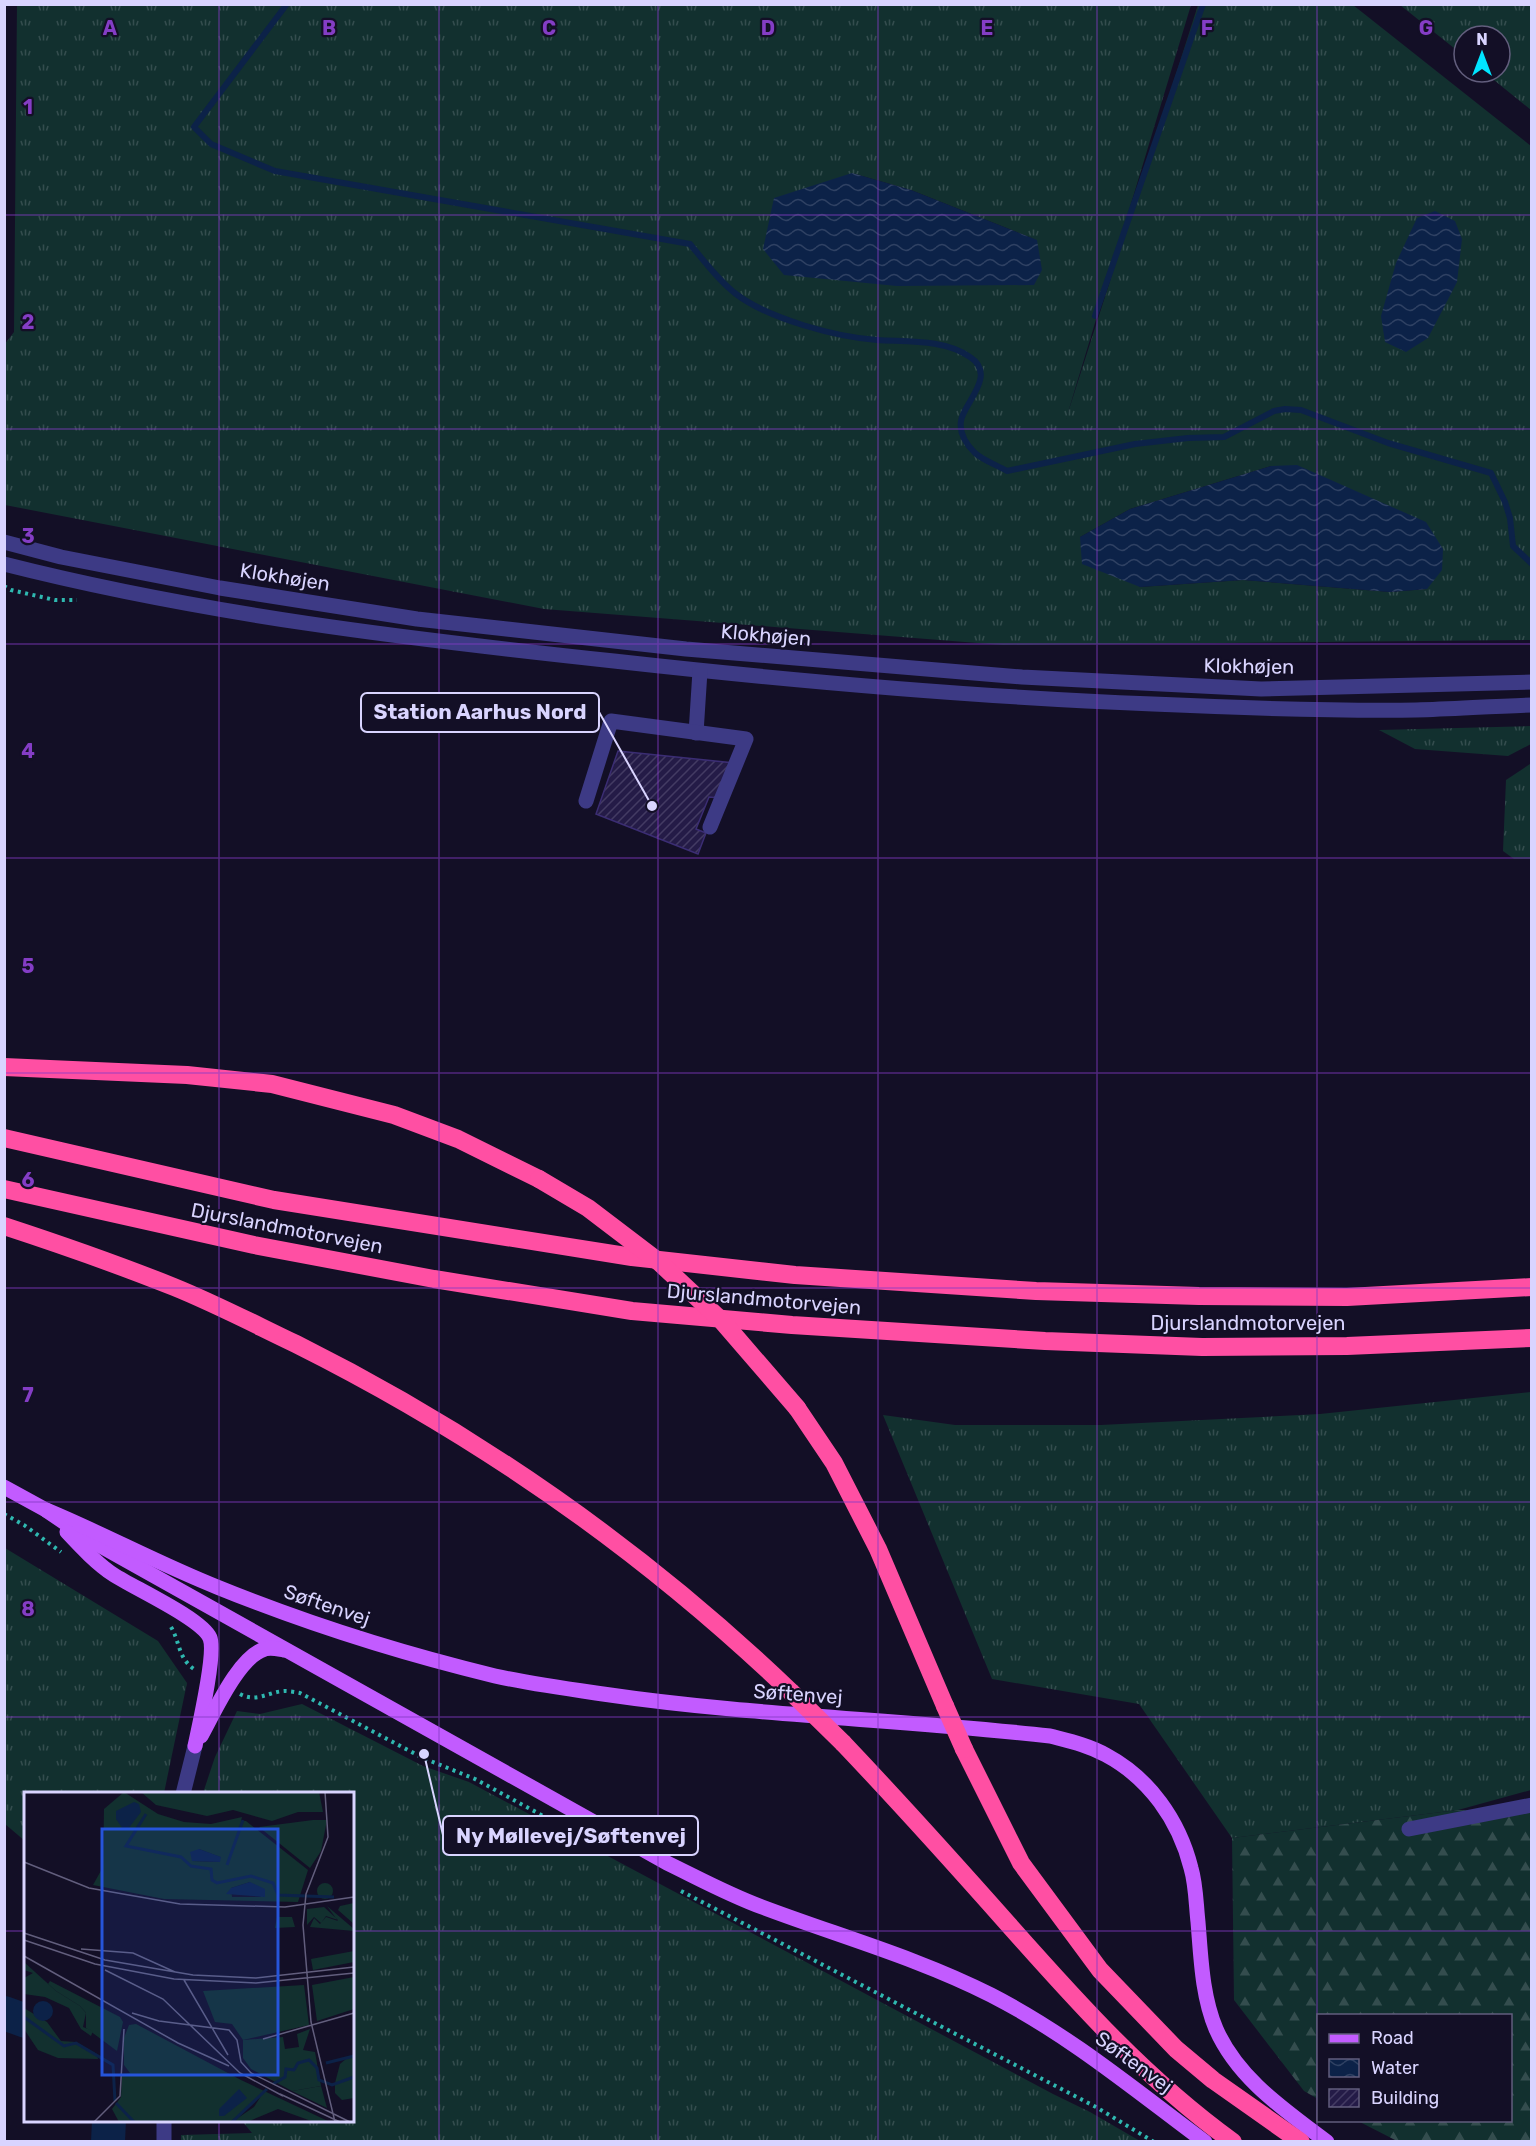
<svg xmlns="http://www.w3.org/2000/svg" width="1536" height="2146" font-family="Rubik,sans-serif">
<defs>
<pattern id="grass-tufts" width="24" height="20" patternUnits="userSpaceOnUse" patternTransform="scale(1.5)"><rect width="24" height="20" fill="#12302f"/><path d="M3 7l-1-3M5 7V3M7 7l1-3M15 17l-1-3M17 17v-4M19 17l1-3" fill="none" stroke="#344d4e"/></pattern>
<pattern id="forest-firs" width="22" height="20" patternUnits="userSpaceOnUse" patternTransform="scale(1.5)"><rect width="22" height="20" fill="#12302f"/><path d="M5 1l3.5 6h-7zM16 11l3.5 6h-7z" fill="#344d4e"/></pattern>
<pattern id="water-waves" width="16" height="10" patternUnits="userSpaceOnUse" patternTransform="scale(1.5)"><rect width="16" height="10" fill="#0c2248"/><path d="M0 5q4-4 8 0t8 0" fill="none" stroke="#2f4163"/></pattern>
<pattern id="building-hatch" width="6" height="6" patternUnits="userSpaceOnUse" patternTransform="scale(1.5)"><rect width="6" height="6" fill="#241b47"/><path d="M-1 1l2-2M0 6l6-6M5 7l2-2" fill="none" stroke="#433b63"/></pattern>
</defs>
<rect width="100%" height="100%" fill="#130f26"/>
<g fill="url(#grass-tufts)" fill-rule="evenodd">
<path d="M17 5H1191L1066 419 1198 5H1353L1531 146V640L1003 645 544 609 5 505 4 345 14 332ZM852 173 911 190 1037 240ZM1271 466 1427 589 1390 592 1243 580 1140 587 1080 537 1130 509Z"/>
<path d="M1400 5H1531V110L1484 72H1500V36H1464V56Z"/>
<path d="M1531 726V744L1508 756 1415 749 1379 730Z"/>
<path d="M1530 764H1532L1531 859H1514L1503 851 1506 780Z"/>
<path d="M1531 1392V1790L1458 1810 1232 1838 1139 1704 992 1679 883 1415 955 1425H1101L1320 1414Z"/>
<path d="M5 1548 158 1641 187 1683 164 1793 26 1794 25 1841 5 1824Z"/>
<path d="M302 1704 423 1766 469 1782 1053 2094 1090 2112 1140 2141H181V2135L252 2133 242 2121 352 2120V1794L203 1793 215 1757 237 1711 260 1714Z"/>
</g>
<path fill="url(#forest-firs)" d="M1458 1810 1531 1811V2141H1397L1358 2121 1510 2120V2016H1318V2099L1304 2091 1234 2000 1232 1838Z"/>
<g fill="url(#water-waves)">
<path d="M852 173 911 190 1037 240 1042 270 1034 285 897 286 784 275 763 249 774 198Z"/>
<path d="M1435 211 1455 221 1462 239 1457 282 1428 338 1406 352 1385 342 1381 316 1396 263 1417 218Z"/>
<path d="M1297 465 1426 522 1443 549 1442 570 1427 589 1390 592 1243 580 1140 587 1082 564 1080 537 1130 509 1271 466Z"/>
</g>
<g fill="none" stroke-linecap="round" stroke-linejoin="round">
<g stroke="#0c2248" stroke-width="6">
<path d="M287 4 194 127 211 144 275 171 690 244C704 261 719 281 736 294 769 319 836 337 877 340 908 342 944 339 970 357 998 375 963 404 961 421 959 433 967 445 975 453 984 461 997 465 1007 471L1135 444 1188 438 1224 437 1274 411 1285 409 1301 410 1388 443 1491 473 1505 502 1510 518 1513 546 1532 564"/>
<path d="M1095 316 1203 4"/>
</g>
<g stroke="#0c2248" stroke-width="34">
<path d="M4 2013 26 2021"/>
<path d="M108 2142 109 2120"/>
</g>
</g>
<path fill="url(#building-hatch)" stroke="#3b2d73" stroke-width="1.5" d="M618 751 734 763 720 798 709 797 696 829 706 833 698 854 596 814Z"/>
<g fill="none" stroke-linecap="round" stroke-linejoin="round">
<g stroke="#2fb8b0" stroke-width="4" stroke-dasharray="3 4.5" stroke-linecap="butt">
<path d="M4 586 11 590 55 600H77"/>
<path d="M4 1514 24 1525 61 1552"/>
<path d="M171 1627C180 1642 178 1658 194 1669"/>
<path d="M240 1694C256 1703 268 1692 284 1691 289 1691 295 1692 300 1693L423 1758 475 1779 593 1843"/>
<path d="M681 1891 1096 2107 1154 2142"/>
</g>
<g stroke="#3d3a85" stroke-width="15">
<path d="M4 542 61 557 220 588 417 619 686 649 1022 677 1261 689 1532 682"/>
<path d="M4 564C205 615 409 639 614 661 793 681 973 697 1153 704 1241 708 1328 711 1416 710 1454 709 1493 706 1532 705"/>
<path d="M696 733 700 671"/>
<path d="M586 801 611 721 746 739 710 827"/>
<path d="M183 1794 195 1746"/>
<path d="M1409 1829 1532 1805"/>
<path d="M164 2120V2142"/>
</g>
<g stroke="#c25bff" stroke-width="15">
<path d="M4 1487 46 1510 90 1540 667 1863C698 1878 729 1895 762 1907 839 1936 918 1958 991 1995 1069 2035 1135 2090 1205 2142"/>
<path d="M46 1510C104 1534 159 1564 217 1587 308 1624 400 1653 495 1676 531 1684 568 1689 603 1694 752 1716 901 1719 1050 1736 1069 1741 1088 1745 1106 1755 1149 1778 1179 1820 1191 1868 1196 1885 1196 1904 1198 1922 1201 1958 1202 1996 1216 2029 1238 2079 1285 2110 1327 2142"/>
<path d="M67 1532C81 1547 97 1564 114 1575 134 1588 202 1619 210 1638 216 1653 199 1727 195 1746"/>
<path d="M201 1736C214 1713 239 1656 265 1649 271 1647 278 1649 284 1650"/>
</g>
<g stroke="#ff4fa3" stroke-width="18">
<path d="M4 1067 187 1075 272 1084 394 1115 458 1139 539 1179"/>
<path d="M4 1138 274 1200 632 1257 795 1275 1036 1291 1199 1296 1347 1297 1532 1287"/>
<path d="M4 1189 254 1245 434 1279 632 1311 792 1325 1045 1341 1202 1347 1347 1346 1532 1338"/>
<path d="M4 1226C62 1245 119 1265 174 1287 216 1304 256 1325 296 1344 478 1435 644 1551 791 1692"/>
<path d="M797 1408 834 1463 878 1549 945 1706"/>
<path d="M843 1743C899 1802 954 1863 1008 1924 1078 2003 1147 2080 1233 2142"/>
<path d="M964 1749 1021 1863 1100 1970 1176 2049 1213 2080 1301 2142"/>
</g>
<g stroke="#ff4fa3" stroke-width="18">
<path d="M539 1179 588 1208 659 1262 722 1321 797 1408"/>
<path d="M791 1692 843 1743"/>
<path d="M945 1706 964 1749"/>
</g>
</g>
<path fill="none" stroke="#843dc5" stroke-width="1.5" stroke-opacity="0.55" d="M219 4V1794M439 4V2142M658 4V2142M878 4V2142M1097 4V2142M1317 4V2142M4 215H1532M4 429H1532M4 644H1532M4 858H1532M4 1073H1532M4 1288H1532M4 1502H1532M4 1717H1532M4 1931H26M352 1931H1532M219 2120V2142"/>
<g text-anchor="middle" dominant-baseline="central" stroke-width="4.5" stroke-linejoin="round" paint-order="stroke">
<g font-size="20" fill="#d9d4ff" stroke="#130f26">
<text transform="translate(285 577) rotate(9)">Klokhøjen</text>
<text transform="translate(766 635) rotate(5)">Klokhøjen</text>
<text transform="translate(1249 666) rotate(1)">Klokhøjen</text>
<text transform="translate(287 1228) rotate(11)">Djurslandmotorvejen</text>
<text transform="translate(764 1299) rotate(5)">Djurslandmotorvejen</text>
<text x="1248" y="1323">Djurslandmotorvejen</text>
<text transform="translate(327 1605) rotate(19)">Søftenvej</text>
<text transform="translate(798 1694) rotate(4)">Søftenvej</text>
<text transform="translate(1134 2062) rotate(36)">Søftenvej</text>
</g>
</g>
<g transform="translate(24 1792)">
<rect width="330" height="330" fill="#130f26"/>
<path d="M100 0 134 22 160 30 187 32 218 25 217 29H222L284 78 274 110 140 107 69 93 79 75 80 17ZM175 57 196 65V70L168 69ZM226 90 237 105H208L207 96ZM117 0H295L299 20H274L248 29 209 18 183 24 132 13ZM289 28H303L297 59 286 76 235 35ZM293 99a8 8 0 1 1 16 0a8 8 0 1 1-16 0ZM330 111V132L314 118 316 114ZM303 114 330 137V139L286 135 290 126 296 132 302 125 314 129ZM300 115 314 128 302 124 297 131 290 125 283 133V117ZM253 125H268L271 135 251 136ZM330 159V170L289 178 287 167ZM330 185V217L293 229 288 193ZM26 189 96 225 99 230 93 259 62 236V221L56 214 32 199 24 192ZM280 193 285 233 219 248 208 232 191 230 179 199ZM112 232 217 288 306 330H290L254 317 223 330H208L230 315 237 304 206 330H95L88 317 97 305 98 282 106 281 100 273V246L105 233ZM297 294 303 316 268 299Z" fill="#12302f" fill-rule="evenodd"/>
<path d="M0 170 32 199 56 214 62 221 59 235 69 239 67 244 57 237 45 216 21 205 0 202V186L9 181 0 178ZM0 216 23 230 37 249 52 250 73 262 74 267 34 266 14 258 0 237ZM286 237 279 258 291 260 297 294 268 299 227 277 219 266V248L259 245 261 257 275 255 273 242ZM323 266H330V306L318 308 311 301V291L316 272Z" fill="#12302f"/>
<path d="M110 10 115 12 117 20 104 37H99L92 27V19ZM175 57 197 65 196 70 168 69 166 60ZM226 90 241 97V105L202 102 207 96ZM9 219a10 10 0 1 1 20 0a10 10 0 1 1-20 0ZM215 297 223 306 200 324H195V317Z" fill="#0c2248"/>
<path fill="none" stroke="#0c2248" stroke-width="3" d="M122 22 102 54 157 65 167 74 187 77 188 88 193 91 227 84 249 91 254 103 310 105M203 73 219 28M0 225 40 254 52 251 89 273 91 309M302 271 330 264M249 292 261 285 262 277 270 278 274 271 285 268 293 276 295 288 308 293 330 285M92 311 110 330M208 330 243 297"/>
<path fill="none" stroke="#625e7d" stroke-width="1.5" d="M301 0 304 45 282 102 279 133 287 230 311 330M0 70 65 96 156 112 261 115 330 105M0 141 81 168 169 183 232 186 330 175M0 148 71 172 150 187 232 191 330 181M57 157 109 161 151 180M0 164 154 251 205 274M81 178 139 207 216 281 259 304M160 188 204 263M108 221 135 229 205 238 213 248 217 270 227 281 326 330M239 247 330 221M256 302 316 330M70 330 96 304 100 237"/>
<path fill="#2655da" fill-opacity="0.15" stroke="#2655da" stroke-width="3" d="M78 37H254V283H78Z"/>
<rect width="330" height="330" fill="none" stroke="#d9d4ff" stroke-width="3"/>
</g>
<g font-size="20" text-anchor="middle" font-weight="bold" fill="#843dc5" stroke="#130f26" stroke-width="4.5" stroke-linejoin="round" paint-order="stroke">
<text x="110" y="35">A</text>
<text x="329" y="35">B</text>
<text x="549" y="35">C</text>
<text x="768" y="35">D</text>
<text x="987" y="35">E</text>
<text x="1207" y="35">F</text>
<text x="1426" y="35">G</text>
<text x="28" y="114">1</text>
<text x="28" y="329">2</text>
<text x="28" y="543">3</text>
<text x="28" y="758">4</text>
<text x="28" y="973">5</text>
<text x="28" y="1187">6</text>
<text x="28" y="1402">7</text>
<text x="28" y="1616">8</text>
</g>
<path fill="none" stroke="#d9d4ff" stroke-width="2" d="M652 806L599 712M424 1754L443 1835"/>
<g fill="#d9d4ff" stroke="#130f26" stroke-width="2">
<circle cx="652" cy="806" r="6"/>
<circle cx="424" cy="1754" r="6"/>
</g>
<g fill="#130f26" stroke="#d9d4ff" stroke-width="2">
<rect x="361" y="693" width="238" height="39" rx="6"/>
<rect x="443" y="1816" width="255" height="39" rx="6"/>
</g>
<g font-size="21" text-anchor="middle" font-weight="bold" fill="#d9d4ff">
<text x="480" y="719">Station Aarhus Nord</text>
<text x="571" y="1843">Ny Møllevej/Søftenvej</text>
</g>
<rect width="1536" height="2146" fill="none" stroke="#d9d4ff" stroke-width="12"/>
<rect x="1317" y="2014" width="195" height="108" fill="#130f26" stroke="#625e7d" stroke-width="1.5"/>
<rect x="1329" y="2034" width="30" height="9" fill="#c25bff" stroke="#625e7d" stroke-width="1.5"/>
<text x="1371" y="2044" font-size="18" fill="#d9d4ff">Road</text>
<rect x="1329" y="2059" width="30" height="18" fill="url(#water-waves)" stroke="#625e7d" stroke-width="1.5"/>
<text x="1371" y="2074" font-size="18" fill="#d9d4ff">Water</text>
<rect x="1329" y="2089" width="30" height="18" fill="url(#building-hatch)" stroke="#625e7d" stroke-width="1.5"/>
<text x="1371" y="2104" font-size="18" fill="#d9d4ff">Building</text>
<g transform="translate(1482 54)"><circle r="28" fill="#130f26" stroke="#625e7d" stroke-width="1.5"/>
<path d="M0-4.5L10 22L0 15L-10 22Z" fill="#00e5ff"/>
<text y="-9" font-size="16" font-weight="bold" text-anchor="middle" fill="#d9d4ff">N</text>
</g>
</svg>
